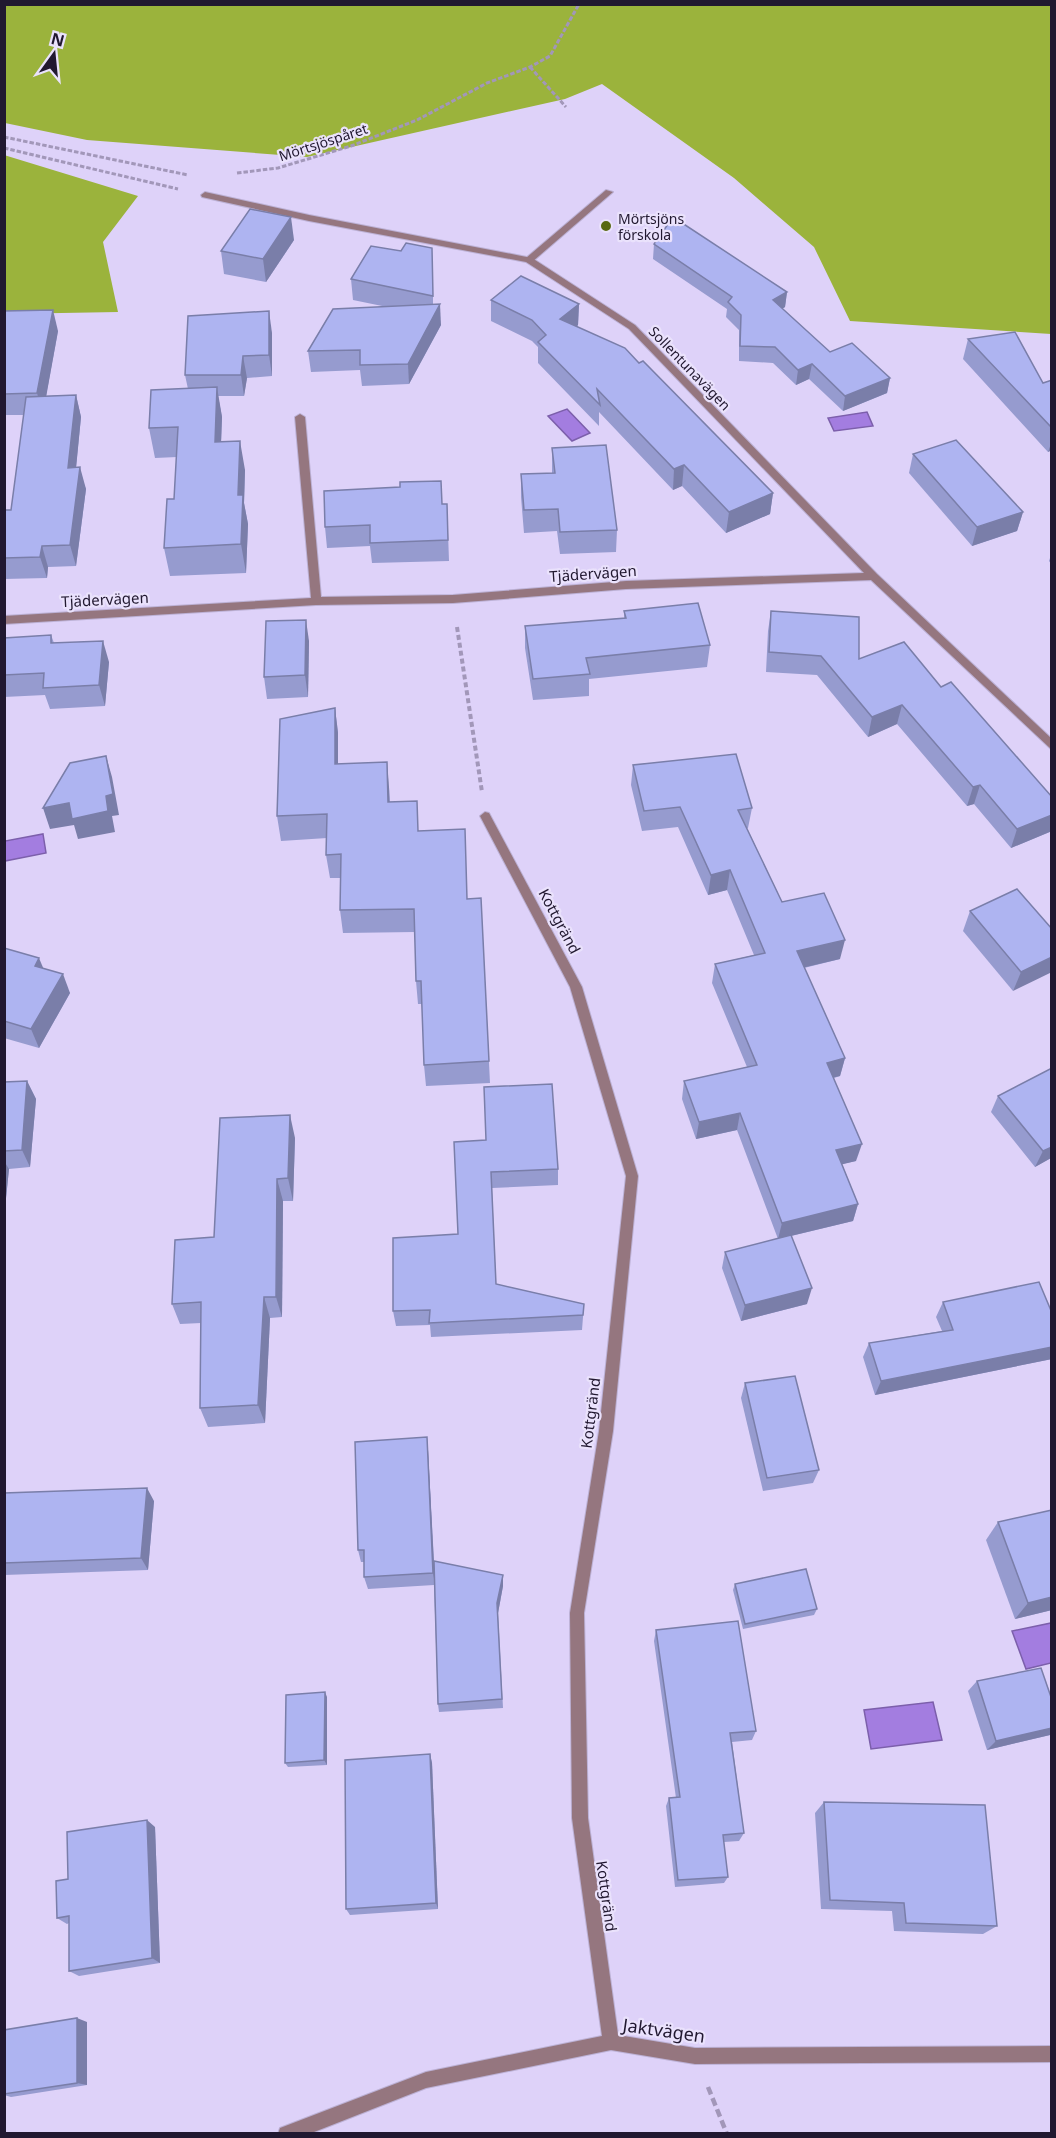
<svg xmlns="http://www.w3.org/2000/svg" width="1056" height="2138" font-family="'Noto Sans',sans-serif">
<rect width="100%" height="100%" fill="#ded2f9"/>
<g fill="#9bb33c">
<path d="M5 4 1051 5V334L850 321 814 247 734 178 602 84 565 99 307 157 87 140 5 123Z"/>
<path d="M4 155 138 196 103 242 118 312 5 314Z"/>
</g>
<g fill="#a37de0" stroke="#7c5fab" stroke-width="1.5">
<path d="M567 409 590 433 572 441 548 416Z"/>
<path d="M867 412 873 426 834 431 828 418Z"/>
<path d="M43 834 46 853 5 861V841Z"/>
<path d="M1051 1623V1663L1026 1669 1012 1631Z"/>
<path d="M933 1702 942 1740 871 1749 864 1710Z"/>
</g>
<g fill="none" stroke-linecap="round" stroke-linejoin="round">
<g stroke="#bcb1d5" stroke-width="2">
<path id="service" d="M606 190 613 192 532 262H526V258Z"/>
</g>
<g stroke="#bcb1d5" stroke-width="2">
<g id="minor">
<path d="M205 192 309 215 532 258 635 325 877 574 1052 739V750L871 580 626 589 453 603 316 605 4 624V616L311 598 295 417 300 414 305 417 321 597 453 595 626 581 864 573 629 329 526 262 309 221 202 197 201 195Z"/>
<path d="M485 812 489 813 582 987 638 1176 613 1431 584 1613 588 1818 618 2035 695 2048 1052 2046V2062L695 2064 611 2050 426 2088 309 2134H278L280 2128 426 2072 602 2036 572 1818 570 1613 599 1431 626 1176 570 987 480 816Z"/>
</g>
</g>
<g stroke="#a297b9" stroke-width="3" stroke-dasharray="4.5 2" stroke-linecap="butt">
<path d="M530 67 566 107"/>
<path d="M4 137 188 175"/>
<path d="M4 148 178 189"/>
<path d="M237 173 278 168 351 146 417 120 487 83 530 67 550 56 579 4"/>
</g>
<path stroke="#a297b9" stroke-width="4" stroke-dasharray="5 3" stroke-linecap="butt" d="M457 627 482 792"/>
<path stroke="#a297b9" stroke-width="4.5" stroke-dasharray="8 4" stroke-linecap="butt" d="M708 2087 727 2134"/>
<use href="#service" fill="#95767f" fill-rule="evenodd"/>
<use href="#minor" fill="#95767f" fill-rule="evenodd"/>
</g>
<g fill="#969bcf">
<path d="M294 240 266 282 224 274 221 251Z"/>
<path d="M654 244 787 292 785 307 782 309 830 352 890 378 887 393 843 411 809 379 796 385 773 363 739 361V330L726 317 727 309 653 259Z"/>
<path d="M433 268V304L441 325 409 384 362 386 360 370 311 372 308 351 387 307 353 300 351 279Z"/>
<path d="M491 300 579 304 578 325 577 327 773 493 770 514 726 533 682 486 673 490 599 412V426L538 363V347L532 341 491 321Z"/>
<path d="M4 311 58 331 46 396 76 395 81 417 76 467 86 489 76 566 48 567 47 578 4 579V510H11L24 415H4Z"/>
<path d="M272 333V376L247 378 244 396H218L222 417 221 442 245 470 244 503 248 524 246 573 170 576 164 548 174 499 177 457 155 458 149 428 188 389 185 375Z"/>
<path d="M968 339 1043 383 1052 380V450L1048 452 963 359Z"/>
<path d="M552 448 617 530 616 552 560 554 557 531 524 533 521 497V474L552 473Z"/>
<path d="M913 454 1023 512 1017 531 972 546 909 473Z"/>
<path d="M442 504H447L449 561 372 563 370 546 327 548 325 527Z"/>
<path d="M1052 552V565L1049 561Z"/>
<path d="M624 611 710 645 707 667 589 679V696L533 700 525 648V626L624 618Z"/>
<path d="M771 611 859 659 941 687 1052 797V831L1011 848 974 804 967 806 897 724 868 737 817 675 766 672 768 631Z"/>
<path d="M51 635 54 643 109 662 105 706 50 709 45 695 4 697V638Z"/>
<path d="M309 641 308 697 267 699 264 677Z"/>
<path d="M335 708 338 733V764L389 787 390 802 419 831 467 899 481 898 490 1083 426 1086 424 1065 422 1004H418L416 981 415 932 343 933 340 910 341 878H330L326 855 327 838 281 841 277 816Z"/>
<path d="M633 765 752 808 748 828H747L782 902 840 959 804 968 845 1058 840 1076 834 1078 856 1161 842 1164 858 1204 853 1221 791 1236 807 1304 741 1321 722 1268 725 1252 778 1239 737 1130 696 1139 682 1099 684 1081 747 1067 712 983 715 964 754 955 727 890 708 895 678 827 642 831 631 785Z"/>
<path d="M970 911 1052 929 1013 991 963 931Z"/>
<path d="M4 948 43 968 70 993 39 1048 4 1038Z"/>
<path d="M1052 1068V1159L1051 1158 1035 1167 991 1112 998 1096Z"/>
<path d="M27 1081 36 1099 30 1167 9 1169 6 1198H4V1082Z"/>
<path d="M295 1138 293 1201H283L282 1317 270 1318 265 1423 208 1427 200 1408 201 1323 180 1324 172 1304 214 1237Z"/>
<path d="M454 1142 558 1169V1185L492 1188 496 1284 584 1304 582 1330 431 1337 430 1325 396 1326 393 1311 458 1234Z"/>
<path d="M943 1302 1052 1313V1359L875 1395 863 1357 869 1343 942 1331 936 1317Z"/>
<path d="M745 1383 819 1470 813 1483 763 1491 741 1398Z"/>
<path d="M427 1437 428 1450 434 1561 503 1586 498 1613 503 1708 439 1712 438 1704 434 1585 368 1589 364 1577V1562H361L358 1550Z"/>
<path d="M4 1493 154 1501 148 1570 4 1575Z"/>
<path d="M998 1522 1052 1610 1015 1619 986 1540Z"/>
<path d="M735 1584 817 1609 814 1615 743 1629 733 1590Z"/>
<path d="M656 1630 756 1731 752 1740 732 1742 744 1833 739 1841 724 1842 728 1877 724 1883 675 1887 666 1806 669 1798H676L654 1641Z"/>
<path d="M977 1681 1050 1735 987 1750 968 1691Z"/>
<path d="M327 1697V1765L288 1767 285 1763Z"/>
<path d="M430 1754 432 1763 438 1909 350 1915 346 1909Z"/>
<path d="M824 1802 997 1926 983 1934 894 1931 892 1911 821 1909 815 1813Z"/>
<path d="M155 1827 160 1963 79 1976 69 1971V1923L67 1924 57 1918 68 1879Z"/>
<path d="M87 2022V2085L11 2097 4 2095V2030Z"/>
</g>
<g fill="#7a7ea9">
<path d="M291 217 294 240 266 282 263 259Z"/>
<path d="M787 292 785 307 771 315 773 300Z"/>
<path d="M440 304 441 325 409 384 408 364Z"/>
<path d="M579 304 578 325 560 340V319Z"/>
<path d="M53 310 58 331 43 414 37 393Z"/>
<path d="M269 311 272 333V376L269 355Z"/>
<path d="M243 356 247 378 244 396 241 375Z"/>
<path d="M812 364 809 379 796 385 798 370Z"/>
<path d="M890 378 887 393 843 411 845 396Z"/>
<path d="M217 387 222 417 220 471 215 442Z"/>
<path d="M76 395 81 417 74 489 68 468Z"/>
<path d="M240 441 245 470 244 503 248 524 246 573 241 544 238 495Z"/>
<path d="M1052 441V450L1048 452Z"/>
<path d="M684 465 682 486 673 490 674 469Z"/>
<path d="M80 467 86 489 76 566 70 545Z"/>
<path d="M773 493 770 514 726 533 729 512Z"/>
<path d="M1023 512 1017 531 972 546 977 527Z"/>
<path d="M42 546 48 567 47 578 40 557Z"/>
<path d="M306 620 309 641 308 697 305 675Z"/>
<path d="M103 641 109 662 105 706 99 685Z"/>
<path d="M902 705 897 724 868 737 872 717Z"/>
<path d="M335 708 338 733V789L335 764Z"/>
<path d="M106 756 112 777 119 815 112 816 115 832 78 839 74 825 50 829 43 808 106 796Z"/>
<path d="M387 762 389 787 390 826 388 802Z"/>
<path d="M980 785 974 804 967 806 973 787Z"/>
<path d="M1052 815V831L1011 848 1017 829Z"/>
<path d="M730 870 727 890 708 895 711 875Z"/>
<path d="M845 940 840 959 793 970 797 951Z"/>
<path d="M1052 957V972L1013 991 1021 972Z"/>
<path d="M39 958 47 977 35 966Z"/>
<path d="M63 974 70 993 39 1048 31 1029Z"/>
<path d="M845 1058 840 1076 822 1080 827 1063Z"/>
<path d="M27 1081 36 1099 30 1167 22 1150Z"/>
<path d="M740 1113 737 1130 696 1139 699 1122Z"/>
<path d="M290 1115 295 1138 293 1201 288 1178Z"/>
<path d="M862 1144 856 1161 831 1167 836 1150Z"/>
<path d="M1052 1147V1156L1051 1158 1035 1167 1043 1151Z"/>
<path d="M4 1161 9 1169 6 1198 4 1195Z"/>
<path d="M277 1179 283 1201 282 1317 276 1297Z"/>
<path d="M858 1204 853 1221 778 1239 782 1223Z"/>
<path d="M812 1288 807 1304 741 1321 745 1305Z"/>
<path d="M264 1297 270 1318 265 1423 258 1405Z"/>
<path d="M1052 1347V1359L875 1395 881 1381Z"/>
<path d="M427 1437 428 1450 435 1584 433 1573Z"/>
<path d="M147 1488 154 1501 148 1570 141 1558Z"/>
<path d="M503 1575V1586L498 1613 497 1603Z"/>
<path d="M1052 1597V1610L1015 1619 1028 1603Z"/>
<path d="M325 1692 327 1697V1765L324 1760Z"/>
<path d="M1052 1728V1734L1050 1735 987 1750 996 1741Z"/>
<path d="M430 1754 432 1763 438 1909 436 1903Z"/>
<path d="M147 1820 155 1827 160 1963 152 1958Z"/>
<path d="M77 2018 87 2022V2085L77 2083Z"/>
</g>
<g fill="#aeb4f1" stroke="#7a7ea9" stroke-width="1.5">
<path d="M250 209 291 217 263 259 221 251Z"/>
<path d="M673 217 787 292 773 300 830 352 852 343 890 378 845 396 812 364 798 370 775 347 740 346 741 315 728 302 732 297 654 244Z"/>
<path d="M406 243 432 248 433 296 351 279 371 246 401 251Z"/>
<path d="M521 276 579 304 560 319 625 348 639 363 643 361 773 493 729 512 684 465 674 469 597 389 600 405 538 342 546 335 532 320 491 300Z"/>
<path d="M440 304 408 364 360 365V350L308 351 333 309Z"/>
<path d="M53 310 37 393 4 394V311Z"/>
<path d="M269 311V355L243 356 241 375H185L188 316Z"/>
<path d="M1015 332 1043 383 1052 380V428L968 339Z"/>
<path d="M217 387 215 442 240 441 238 495H243L241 544 164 548 167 499H174L178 427 149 428 151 390Z"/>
<path d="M76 395 68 468 80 467 70 545 42 546 40 557 4 558V510H11L26 397Z"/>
<path d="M956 440 1023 512 977 527 913 454Z"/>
<path d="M606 445 617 530 560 532 558 509 524 510 521 474 555 473 552 448Z"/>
<path d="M441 481 442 504H447L448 540 370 543V525L325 527 324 491 400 487V482Z"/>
<path d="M698 603 710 645 586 658 590 674 533 679 525 626 626 618 624 611Z"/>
<path d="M771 611 859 617V659L904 642 941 687 951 682 1052 797V815L1017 829 980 785 973 787 902 705 872 717 821 656 769 652Z"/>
<path d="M306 620 305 675 264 677 266 621Z"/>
<path d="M51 635V643L103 641 99 685 43 688 44 673 4 675V638Z"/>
<path d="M335 708V764L387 762 388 802 417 801 418 831 465 829 467 899 481 898 489 1061 424 1065 421 981H416L414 909 340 910 341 854 326 855 327 814 277 816 280 719Z"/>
<path d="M736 754 752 808 738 810 782 902 824 893 845 940 797 951 845 1058 827 1063 862 1144 836 1150 858 1204 782 1223 740 1113 699 1122 684 1081 757 1065 715 964 765 953 730 870 711 875 680 807 644 811 633 765Z"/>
<path d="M106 756 113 794 106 796 108 811 72 819 69 803 43 808 70 763Z"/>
<path d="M1017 889 1052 929V957L1021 972 970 911Z"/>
<path d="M4 948 39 958 35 966 63 974 31 1029 4 1021Z"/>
<path d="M1052 1068V1147L1043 1151 998 1096Z"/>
<path d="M27 1081 22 1150 4 1151V1082Z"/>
<path d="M552 1084 558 1169 491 1172 496 1284 584 1304 583 1315 429 1323 430 1310 393 1311V1238L458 1234 454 1142 486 1140 484 1087Z"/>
<path d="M290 1115 288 1178 277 1179 276 1297H264L258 1405 200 1408 201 1302 172 1304 175 1240 214 1237 220 1118Z"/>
<path d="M791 1235 812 1288 745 1305 725 1252Z"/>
<path d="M1039 1282 1052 1313V1347L881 1381 869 1343 953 1330 943 1302Z"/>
<path d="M795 1376 819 1470 767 1478 745 1383Z"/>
<path d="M427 1437 433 1573 364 1577V1550H358L355 1442Z"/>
<path d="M147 1488 141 1558 4 1563V1493Z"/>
<path d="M1052 1510V1597L1028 1603 998 1522Z"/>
<path d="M434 1561 503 1575 497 1603 502 1699 438 1704Z"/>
<path d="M806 1569 817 1609 745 1624 735 1584Z"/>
<path d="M738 1621 756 1731 730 1733 744 1833 723 1835 728 1877 678 1880 669 1798 680 1797 656 1630Z"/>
<path d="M1041 1668 1052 1700V1728L996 1741 977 1681Z"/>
<path d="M325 1692 324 1760 285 1763 286 1695Z"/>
<path d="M430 1754 436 1903 346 1909 345 1760Z"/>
<path d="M824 1802 985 1805 997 1926 906 1923 904 1903 830 1900Z"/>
<path d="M147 1820 152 1958 69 1971V1916L57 1918 56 1881 68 1879 67 1832Z"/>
<path d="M77 2018V2083L4 2094V2030Z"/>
</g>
<circle fill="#586812" stroke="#eae2fc" stroke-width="2" cx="606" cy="226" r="6"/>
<g text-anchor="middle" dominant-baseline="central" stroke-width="4.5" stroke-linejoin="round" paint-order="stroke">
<g font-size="14" fill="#211830" stroke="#eae2fc">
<text transform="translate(323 142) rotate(-18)">Mörtsjöspåret</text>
<text transform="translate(690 368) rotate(46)">Sollentunavägen</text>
</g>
<g font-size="14" fill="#211830" stroke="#eae2fc" text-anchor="start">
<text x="618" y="218">Mörtsjöns<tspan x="618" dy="16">förskola</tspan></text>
</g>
<g font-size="15" fill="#211830" stroke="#eae2fc">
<text transform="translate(593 573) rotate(-4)">Tjädervägen</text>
<text transform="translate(105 599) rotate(-3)">Tjädervägen</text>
<text transform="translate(560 921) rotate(62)">Kottgränd</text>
<text transform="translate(590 1413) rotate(-83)">Kottgränd</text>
<text transform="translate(607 1896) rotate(82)">Kottgränd</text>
</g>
<g font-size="18" fill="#211830" stroke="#eae2fc">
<text transform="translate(664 2030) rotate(8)">Jaktvägen</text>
</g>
</g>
<rect width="1056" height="2138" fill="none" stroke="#211830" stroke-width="12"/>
<g transform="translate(54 54) rotate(15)" stroke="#eae2fc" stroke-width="4.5" paint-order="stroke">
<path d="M0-4.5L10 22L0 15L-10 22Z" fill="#211830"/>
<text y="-9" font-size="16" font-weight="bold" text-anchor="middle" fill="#211830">N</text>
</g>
</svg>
